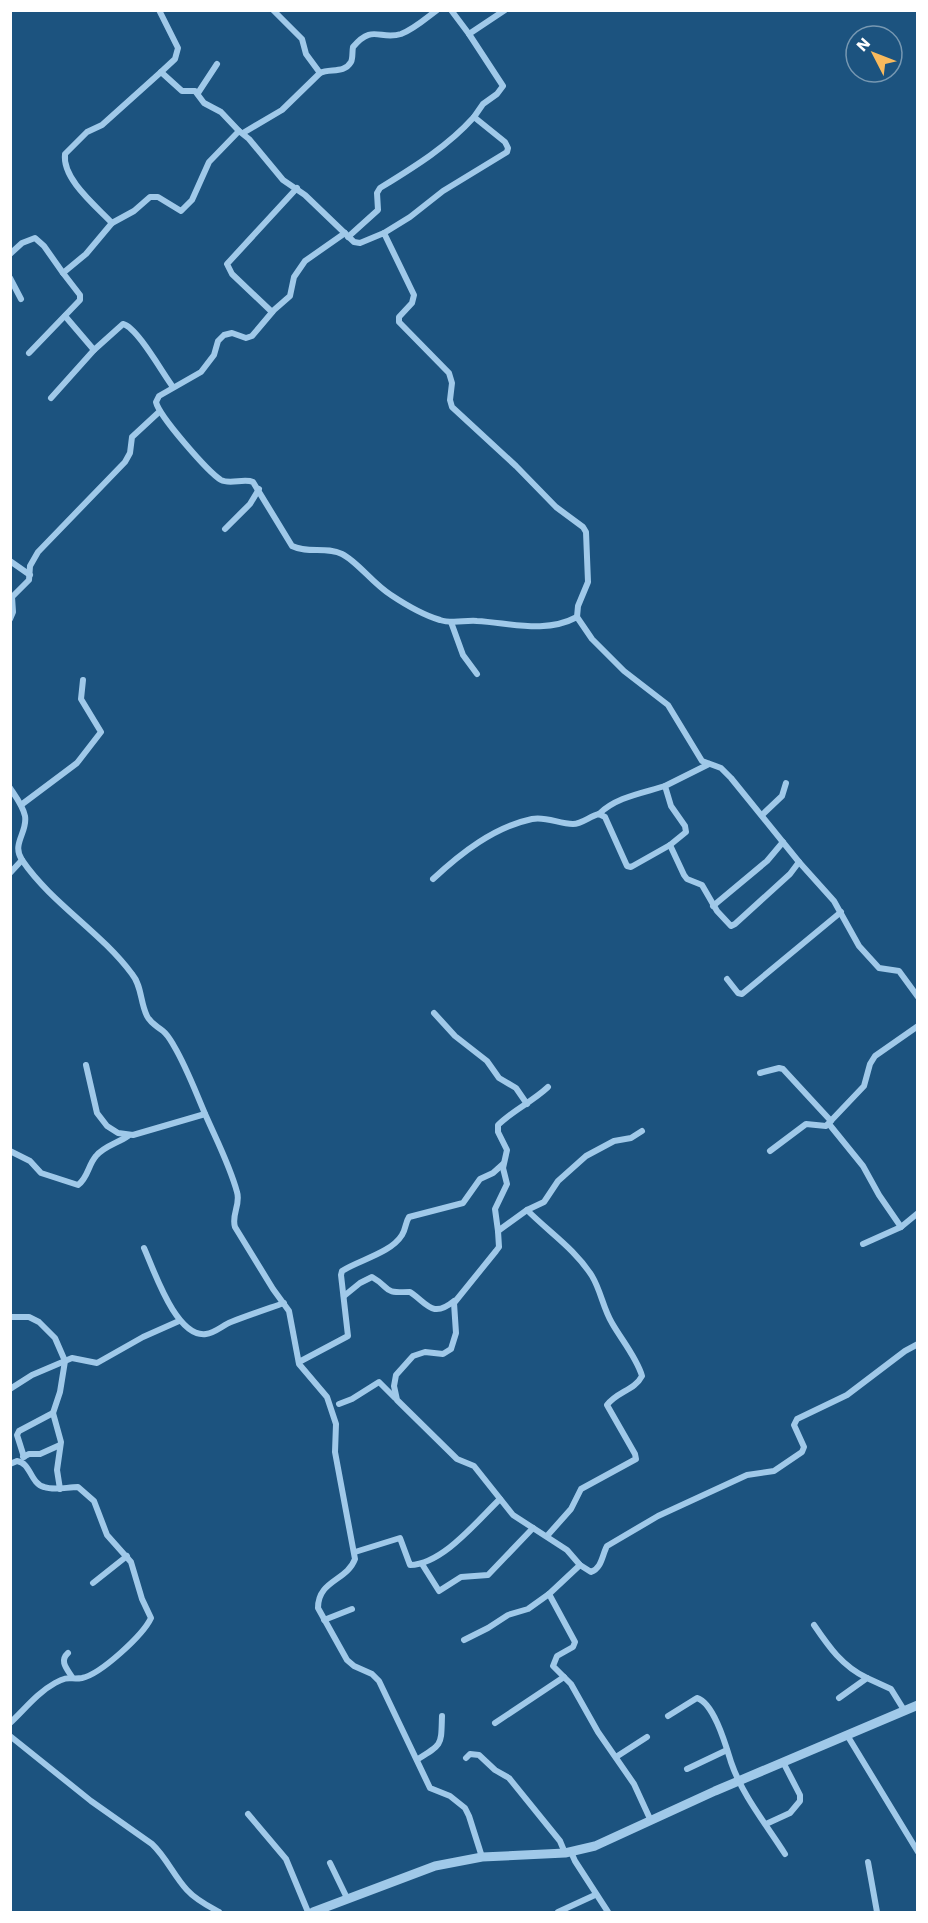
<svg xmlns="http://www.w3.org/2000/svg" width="928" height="1923" font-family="'Work Sans',sans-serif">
<rect width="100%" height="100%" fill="#1c537f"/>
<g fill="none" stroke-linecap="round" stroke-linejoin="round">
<g stroke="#a0c9e9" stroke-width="6">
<path d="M159 10 178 48 175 59 161 72 182 91H195L204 103 221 112 239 131"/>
<path d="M273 10 302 39 306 54 320 73"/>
<path d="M451 10 469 34"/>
<path d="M198 93 217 64"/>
<path d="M243 133 282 110 320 73C330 68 344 74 351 62 353 58 352 52 353 47 373 23 380 41 401 34 414 29 425 19 437 10"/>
<path d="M112 223C96 206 62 179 65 154L87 132 102 125 161 72"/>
<path d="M345 233 305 261 294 277 290 296 274 310 252 336 246 338 232 333 224 335 218 341 214 355 201 372 159 396 156 402C159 416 208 472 221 480 230 485 244 478 253 482L292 546C308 554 326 546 342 554 358 562 373 584 391 595 406 605 423 615 440 620 452 624 465 620 477 621 511 623 545 634 577 617L592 639 624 671 668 705 702 761 721 768 731 778 799 862 834 901 859 946 879 968 899 971 918 997"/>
<path d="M384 233 410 217 443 191 507 152 508 148 505 142 474 117 483 104 497 94 503 86 469 34 505 10"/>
<path d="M348 237 378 210 377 193 380 188C414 167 447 147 474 117"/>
<path d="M10 254 22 243 35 238 44 246 63 273 86 254 112 223 134 211 150 197H158L181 211 192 200 209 162 239 131 249 139 283 180 305 195 354 242 360 243 384 233 414 295 412 303 399 317V322L449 373 452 383 450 400 452 407 516 466 556 507 583 527 586 532 588 582 578 606 577 617"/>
<path d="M10 278 21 299"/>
<path d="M272 312 232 274 227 264 297 188"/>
<path d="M65 316 94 350"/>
<path d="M29 353 80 300V295L63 273"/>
<path d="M51 398 94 350 123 324C137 327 163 374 173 387"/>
<path d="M225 529 250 504 259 489"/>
<path d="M10 561 30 575"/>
<path d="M10 619 13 612 12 597 29 580 30 566 38 552 125 462 130 453 132 437 159 412"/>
<path d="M451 622 463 655 477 674"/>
<path d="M10 788C16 797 23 806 25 816 28 832 11 844 22 860 52 904 100 931 132 974 142 986 140 1002 147 1016 151 1024 157 1026 163 1031 168 1035 171 1041 174 1046 187 1068 196 1093 206 1116 217 1141 230 1166 237 1192 241 1204 231 1215 235 1227L273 1289 289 1311 299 1364 327 1397 336 1424 335 1452 355 1559C347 1581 318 1580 318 1608L347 1660 354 1666 372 1674 379 1681 430 1788 450 1796 465 1808 469 1816 482 1857"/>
<path d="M21 805 77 763 101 732 81 699 83 680"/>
<path d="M599 814C616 797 643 793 665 786"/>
<path d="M762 815 782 796 786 783"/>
<path d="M670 845 684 875 687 879 702 885 717 911 731 926 735 924 790 874 799 862"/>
<path d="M10 873 22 860"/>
<path d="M433 879C461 853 494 827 532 819 546 816 559 824 573 824 582 824 590 816 599 814L605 817 627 866 631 867 670 845 686 832 685 826 671 806 665 786 709 764"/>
<path d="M713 906 767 861 783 842"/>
<path d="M727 979 738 993 742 994 841 912"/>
<path d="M434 1013 455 1036 487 1061 499 1078 516 1088 527 1104"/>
<path d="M86 1065 97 1113 107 1126 118 1133 133 1135 205 1114"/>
<path d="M760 1073 779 1068 783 1069 831 1121"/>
<path d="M548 1087C532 1102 513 1110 498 1125V1132L507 1150 503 1168 507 1184 495 1209 498 1231 527 1210 544 1202 558 1181 586 1156 614 1141 631 1138 642 1131"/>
<path d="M829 1124 863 1166 879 1195 901 1227"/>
<path d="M10 1151 30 1161 41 1173 78 1185C88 1178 88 1165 96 1156 104 1146 118 1143 128 1136"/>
<path d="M770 1151 806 1124 826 1126 864 1086 870 1064 875 1056 918 1026"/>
<path d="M527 1210C550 1233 575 1249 592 1276 601 1291 603 1308 612 1323 621 1339 637 1358 642 1376 635 1390 616 1392 607 1405L635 1454 636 1459 581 1489 571 1509 547 1536"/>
<path d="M498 1231 499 1247 496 1251 454 1303 456 1333 451 1349 443 1354 425 1352 413 1356 396 1375 394 1386 397 1400 457 1459 474 1466 513 1515 567 1550 580 1565 591 1572C602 1568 602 1555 607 1546L658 1516 747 1475 774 1471 802 1452 804 1447 794 1425 797 1419 847 1395 905 1351 918 1344"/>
<path d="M863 1244 901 1227 918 1213"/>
<path d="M144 1248C154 1270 176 1338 206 1334 215 1333 223 1325 231 1322 249 1315 267 1309 284 1303"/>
<path d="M344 1296 360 1283 372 1277C393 1289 380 1293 410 1292 427 1303 432 1319 454 1301"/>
<path d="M10 1317H29L39 1322 55 1338 65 1361 60 1392 53 1413 61 1442 57 1470 60 1489"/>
<path d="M299 1362 348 1336 341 1275 342 1271C359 1260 391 1253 402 1235 406 1229 405 1223 409 1217L463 1203 480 1179 493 1173 503 1164"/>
<path d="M10 1389 32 1375 72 1358 97 1363 143 1337 179 1321"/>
<path d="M339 1404 352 1399 379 1382 395 1398"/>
<path d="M23 1457 29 1454H40L60 1445"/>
<path d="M24 1457 17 1435 19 1431 53 1413"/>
<path d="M10 1464 17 1461C31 1463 30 1483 44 1487 55 1491 67 1487 78 1487L94 1501 107 1535 131 1562 142 1599 151 1618C143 1635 101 1674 82 1678 70 1680 69 1675 55 1683 37 1693 25 1709 10 1723"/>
<path d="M355 1552 400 1538 410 1565C443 1564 477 1521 500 1499"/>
<path d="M422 1564 439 1591 461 1577 488 1575 533 1528"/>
<path d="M93 1583 127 1556"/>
<path d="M549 1594 575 1642 573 1647 557 1656 553 1666 571 1684 598 1732 634 1784 651 1821"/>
<path d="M324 1620 352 1609"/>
<path d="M814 1625C829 1647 842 1666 867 1678"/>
<path d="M464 1640 488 1628 508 1615 528 1609 549 1594 580 1565"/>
<path d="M68 1653C59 1661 67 1669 72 1677"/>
<path d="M839 1698 867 1678 891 1689 904 1710"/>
<path d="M668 1716 697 1698C714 1703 726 1746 731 1762 742 1795 766 1824 785 1854"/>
<path d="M495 1723 564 1677"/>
<path d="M847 1735 918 1852"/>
<path d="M10 1736 91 1801 152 1844C166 1857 174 1876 187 1890 196 1900 208 1906 219 1912"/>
<path d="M616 1757 647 1737"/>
<path d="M466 1758 470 1754 479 1755 495 1770 509 1778 560 1841 565 1853"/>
<path d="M418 1759C443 1744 441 1745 442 1716"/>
<path d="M687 1769 727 1750"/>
<path d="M248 1814 286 1859 308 1912"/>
<path d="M766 1824 790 1813 800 1801V1795L783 1762"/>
<path d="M571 1852 575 1861 608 1912"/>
<path d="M868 1862 877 1912"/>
<path d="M330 1863 347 1898"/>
<path d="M558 1912 595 1895"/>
</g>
<path stroke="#a0c9e9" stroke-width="9" d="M313 1912 435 1866 482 1857 565 1853 595 1846 715 1791 918 1705"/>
</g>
<rect width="928" height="1923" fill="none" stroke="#ffffff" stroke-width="24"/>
<g transform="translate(874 54) rotate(312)"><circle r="28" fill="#1c537f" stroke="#7798b2" stroke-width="1.5"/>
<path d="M0-4.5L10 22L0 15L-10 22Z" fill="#f9ba5d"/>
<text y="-9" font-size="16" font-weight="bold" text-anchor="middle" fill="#ffffff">N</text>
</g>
</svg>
